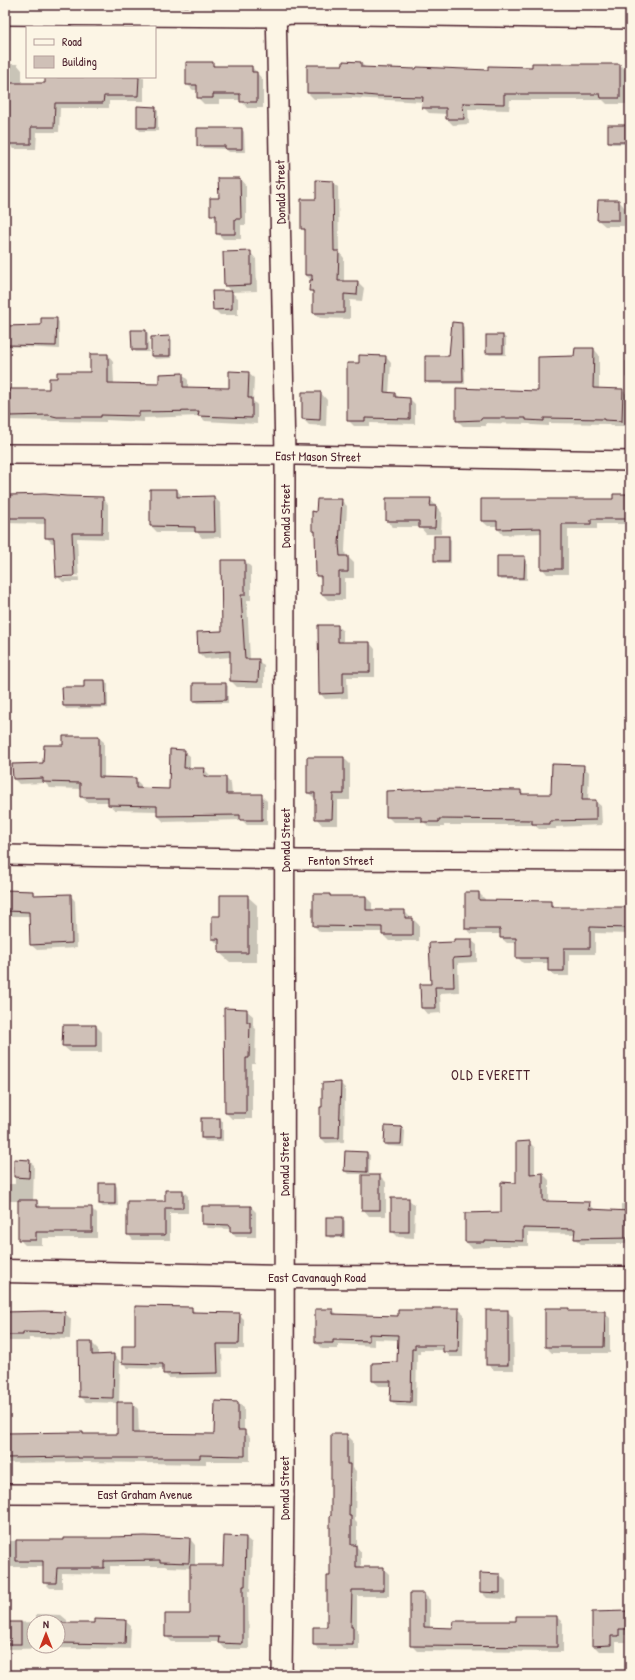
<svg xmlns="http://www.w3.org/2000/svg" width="635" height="1680" font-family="'Patrick Hand',sans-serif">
<rect width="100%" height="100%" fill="#fcf5e5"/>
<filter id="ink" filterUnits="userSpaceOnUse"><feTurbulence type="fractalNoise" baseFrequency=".025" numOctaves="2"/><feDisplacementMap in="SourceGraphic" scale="8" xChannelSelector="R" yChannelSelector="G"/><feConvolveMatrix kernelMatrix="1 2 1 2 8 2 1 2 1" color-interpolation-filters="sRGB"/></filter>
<g filter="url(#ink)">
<g fill="#0003" fill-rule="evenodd">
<path d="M212 63 216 67H252L263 80V108H247L241 100H219V104H204L198 98V90H193L187 84Z"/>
<path d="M361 63 366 68 489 71 533 68 548 65H620L626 70V104H607L603 100H510L509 110 468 109 469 124 453 125 447 119V114L429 113 423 107 424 102 352 98 314 99 308 93 344 66Z"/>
<path d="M5 64H17L22 70V84H46V77H144V101H109V108H60L59 132H37L36 149H14L8 143V139H5Z"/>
<path d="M155 108 158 111V131H140L138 128Z"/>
<path d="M625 126 628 129V144H611L609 141Z"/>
<path d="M242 129 244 132 245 152H229L226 149 201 148 198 145Z"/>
<path d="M240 179 246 186V225H241V239H223L217 233V220L211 214 220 199Z"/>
<path d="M332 182 338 187 339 252 344 258V282H358L364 288 362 301 350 300V319L320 318 314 313V295L310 290 311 280 306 275V233L302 228 317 200Z"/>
<path d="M619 201 625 208 624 226H605L598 220Z"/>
<path d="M250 252 256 259 257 291 231 292 238 298V315H220L214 309 231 292 225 285Z"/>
<path d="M56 319 59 322V349L5 346V327L42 326Z"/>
<path d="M461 324 464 327 465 384H429L426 381 450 357Z"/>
<path d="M146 331 148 333 149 352H136L133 350Z"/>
<path d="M503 336 506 338V355H490L487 353Z"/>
<path d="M169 337 172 340V358L155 359 152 356Z"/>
<path d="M594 349 599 355V389L622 390 628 395 627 426H610L608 424 549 423V426L532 425 530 424 486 423V426H463L457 420 539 392 575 357Z"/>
<path d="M108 355 113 361 114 384 160 385 182 374 188 380V388L230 389 248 373 254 378 253 401 257 405V424L205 421 200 416 144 418V422L106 420V422L5 420V390H50L91 373Z"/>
<path d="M360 356 386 357 391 363 389 394H395L400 398 410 399 415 404V424L370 423V426H354L348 420 360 364Z"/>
<path d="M625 361H630V380L625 377Z"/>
<path d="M321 393 327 400 326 426 309 425 303 419Z"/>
<path d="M177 490 183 497H214L220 503 221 537 202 538 197 532H157L151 526Z"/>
<path d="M45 495 102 498 108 504V539L77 538 79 582H63L57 576 56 543H52L46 537V524L5 523V496ZM79 575V577L61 578V576Z"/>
<path d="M630 495V524H597V529H568V574H547L542 568V533L503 535 498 529V526H488L482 521 614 500Z"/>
<path d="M387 499H430L442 513 441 534H426L420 527H393L387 521Z"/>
<path d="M341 500 347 506 345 551 346 557H348L354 563V578H345V600H328L322 594V581L317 575 316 534 313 531 317 513Z"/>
<path d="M448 537 451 540V563H438L435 560Z"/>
<path d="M524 557 527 560V580H501L498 577Z"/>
<path d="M222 561H245L251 567V600H247L250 660H258L264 666V687H237L231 681V657L205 659 199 653 223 632Z"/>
<path d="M337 626 343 631V643H370L375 649V677H347L348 698 325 699 320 693Z"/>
<path d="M105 681 108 684V708L66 709 64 706Z"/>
<path d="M225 684 228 686V703H197L194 700Z"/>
<path d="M98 737 104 742V778L135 779 141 785V789L170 790 184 751 190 756V769H204L210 775V778H226L231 784 232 795H261L267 801V825H247L242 820 164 822 158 816V811L115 810 109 805V802H87L81 796V789L50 788 45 783 19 784 13 778 44 764 64 746Z"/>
<path d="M308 758H344L350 764V800H338V825H322L316 818V799L308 793Z"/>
<path d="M583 766 589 772 588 801H595L601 806 602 825 556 827V829H539L534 825H444V827H429L424 822H393L387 816 521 791 525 795H552Z"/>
<path d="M5 891 33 892 36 896 70 895 75 901 77 948 37 950 31 945 30 916H6L5 914Z"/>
<path d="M466 893H479L485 899V901L550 902 556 908H630V934L595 933V954H569V976H555L549 970V963H523L517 957V943H507L501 938V934H472L466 929Z"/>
<path d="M330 895 332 897H366L372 903V911H404L410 917V919H413L419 925V941H389L383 935V932H320L314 926Z"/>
<path d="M247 896 257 905V962H230L220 953V947L213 939Z"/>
<path d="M471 940 477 945V962L458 963 459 992 440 993 441 1013 427 1014 422 1008 421 985H432L455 943Z"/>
<path d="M246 1010 253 1016V1026L256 1029 255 1064H252V1119H232L226 1113Z"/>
<path d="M96 1026 102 1032V1052H70L63 1046Z"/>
<path d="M340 1083 345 1088 344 1142 326 1143 321 1138Z"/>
<path d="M220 1119 223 1122V1141H205L202 1138Z"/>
<path d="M402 1128 405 1131 404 1147 388 1146 385 1143Z"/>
<path d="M529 1142 535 1148V1175L543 1174 549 1180V1202L589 1203 595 1210 621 1211V1204H630V1244H581L575 1239V1234L528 1233V1246H490V1247L472 1248 466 1242 502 1213 518 1184Z"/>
<path d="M367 1153 370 1155 369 1174H348L345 1171Z"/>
<path d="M15 1160 29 1161 34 1165 33 1201H36L42 1208H91L97 1214V1238H42V1245H25L19 1239V1201H5V1184H15Z"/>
<path d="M380 1176 386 1182V1216H369L363 1209Z"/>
<path d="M115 1184 117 1187 118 1206 103 1207 100 1204Z"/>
<path d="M183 1191 188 1196V1213H170V1240H133L128 1234 166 1202Z"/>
<path d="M408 1199 415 1205 414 1238 398 1237 392 1231Z"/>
<path d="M251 1207 256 1212V1237H236L231 1232V1229L208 1228 203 1223Z"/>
<path d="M342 1218 345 1221V1238H330L327 1235Z"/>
<path d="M191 1308 197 1314H239L244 1319V1349H222L223 1377 169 1378 164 1373V1369L128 1368 123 1363 136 1347Z"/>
<path d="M458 1309 464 1314 463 1357H450L444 1350H420V1354H417L416 1407 397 1406 391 1401V1386H379L373 1381 398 1363 399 1340 374 1339V1346L338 1344V1349H322L316 1343V1310H333L338 1315 399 1317Z"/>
<path d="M568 1309 571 1312H604L610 1318V1353H552L546 1347Z"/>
<path d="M507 1311 513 1317 514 1370H494L487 1364Z"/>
<path d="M5 1313H65L71 1319 70 1339 29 1338V1341H5Z"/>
<path d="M92 1343 98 1349V1356H114L120 1361 119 1403H132L138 1409 139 1434 215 1435 238 1403 244 1408V1431L250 1437V1461H206V1464L84 1462 5 1463V1433H83L85 1435H118V1403L86 1402 80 1396Z"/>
<path d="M332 1435H347L353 1441V1468L356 1471 355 1521 357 1523V1547L361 1552V1568H383L389 1574V1596H357V1632L359 1634V1650H320L314 1645 328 1628 332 1517Z"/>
<path d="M246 1538 252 1543 250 1591H248L249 1649H225L219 1642H172L166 1636 191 1615V1568L167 1567 165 1566H110V1574L62 1573V1588H50L44 1582V1567H5V1541L190 1539 195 1545V1566H224Z"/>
<path d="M481 1574 500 1575 506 1581V1599L487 1598 481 1592Z"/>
<path d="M424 1594 430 1600V1628L454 1629 517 1622V1617H557L563 1623V1652L417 1651 411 1645Z"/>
<path d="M627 1612 630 1615V1635H624L625 1642H616V1651H599L593 1645Z"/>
<path d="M36 1614 61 1615 67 1620V1624H95L125 1621 131 1626 130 1649 83 1648 5 1649V1623L34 1622V1646H58V1622H36Z"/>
</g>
<g fill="#cfc0b7" stroke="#4a1f2b">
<path d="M343 61 361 62V67L416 69 417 67 488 70V66L532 67V63H547V64H620V98H601L600 94H504V104L463 103 464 119H446V108H422L423 97 376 96 345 93H307V65H343Z"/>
<path d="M186 62H213V66H252V72H257V102H240V94H213V98H197V85H186Z"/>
<path d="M45 77H139L138 96H104L103 103H55L54 127H31V144H7V99H5V83H45Z"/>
<path d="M137 106 156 107 155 128H137Z"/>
<rect x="608" y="125" width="18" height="17"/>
<path d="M197 128H242V149H225V146H197Z"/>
<path d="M218 178H240L241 219H235V234H216V215H210V198H219Z"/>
<path d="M316 180 333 181 334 251H339L338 281H358L357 295 344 294V313H313V291H309L310 280H313L312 279V275H305V229H301V199H316Z"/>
<path d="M598 200H619V220H597Z"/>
<path d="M251 251V285L224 286 223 252Z"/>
<path d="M212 291H232V309L213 310Z"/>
<path d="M41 318H57L56 346 5 345V326L41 325Z"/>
<path d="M452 322 462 323 463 382H425V356H449Z"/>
<path d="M131 330H146V350H132Z"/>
<rect x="486" y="335" width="17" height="18"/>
<path d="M170 336V356H151V337Z"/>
<path d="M575 348H594L593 388 623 389 622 421 604 420V419L544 418V421L526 420V418H481V420L456 421V388L538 391V357L574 356Z"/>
<path d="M90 354H108V383L159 384V374L183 373V387L229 388V371L249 372 248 398H252V418L198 416 199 411 139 412V416L101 415V417H57L49 415 10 416 9 389H49V378H57V372H90Z"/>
<path d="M359 355 386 356 384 392 395 393V397L410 398V419L365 418V421H347V363H359Z"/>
<path d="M302 392H321L320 420 302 419Z"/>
<path d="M150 489H177V497L214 496 215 532H195V527L150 526Z"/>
<path d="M45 494 66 496 103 497 102 533H72L74 576 56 577 54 538H45V518H8L9 495Z"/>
<path d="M613 494H630V519H591V524H562V569H541V528L497 529V521H481V499H613Z"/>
<path d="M386 498H431L430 506H436L435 528H419V521H386Z"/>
<path d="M317 499H342L339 544 340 556H348V572H339V594H321V576H316L315 531H312V511L316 512Z"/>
<rect x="434" y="536" width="15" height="25"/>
<path d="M497 556H525L524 578H497Z"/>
<path d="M221 560H245V595H241L245 659H259L258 682 230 681V651L198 653 197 632 222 631Z"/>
<path d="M318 625H338V642H370V672H343V693L319 694Z"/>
<path d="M84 680H105L106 706H63L62 687H84Z"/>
<path d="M193 683H226V700L193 701Z"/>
<path d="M63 736H99V777L136 778V788L169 789 170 749 185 750 184 768H205L204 776H207V777H226V794H262V820H240V815L157 816V806L108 805V797H80V783L43 782V778L13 779 12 764 43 763 44 745H63Z"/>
<path d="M307 757H344V794H333L332 819H315V793H307Z"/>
<path d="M552 764 584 765 582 800H596V820L550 821V824H532V820L439 819V822H422V817H386V791L438 789 521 790V794H551Z"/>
<path d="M5 890 33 891V895L71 894 72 943 30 945 29 912 7 911V908H5Z"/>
<path d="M465 892H479V900L551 901V907H630V928L590 927V948H564V971H548V958H516V938H500V929H465Z"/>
<path d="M313 894H330V896H366V910H405V918H413V935H382V927L313 926Z"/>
<path d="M220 895H248V953H219V939H212V916H220Z"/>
<path d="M454 939H472V957L453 958 454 987H435L436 1008H421L420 984H431L429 943 454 942Z"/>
<path d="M224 1008 247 1009V1022H250L249 1058H246V1113H225Z"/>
<path d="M63 1025H96V1046H62Z"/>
<path d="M341 1082 339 1138H320V1107H322V1083Z"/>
<rect x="201" y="1118" width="19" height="20"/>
<path d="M385 1126 402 1127 401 1144H384Z"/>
<path d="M530 1141V1174L543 1173V1201L590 1202 589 1209 630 1211V1238L574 1239 575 1229 523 1228V1241L484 1240V1242H465V1213L501 1212V1182L516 1183V1142Z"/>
<path d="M345 1151 367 1152V1172L344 1171Z"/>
<path d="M14 1159 30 1160 29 1178 14 1177Z"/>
<rect x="362" y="1175" width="18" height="35"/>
<rect x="99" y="1183" width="16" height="21"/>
<path d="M165 1190H183V1208H165V1235H127V1201H165Z"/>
<rect x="391" y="1198" width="18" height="34"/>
<path d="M18 1200H37V1207H92V1232H36V1240H18Z"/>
<path d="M202 1206H251V1232H230V1225L202 1224Z"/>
<rect x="326" y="1217" width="17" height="19"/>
<path d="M135 1306 192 1307V1312L240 1313 239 1344H217L218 1373 163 1374V1364L122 1363V1346H135Z"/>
<path d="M433 1308H459L458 1352H443V1345H415V1349H412L411 1402 390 1401 391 1381H372V1363L397 1362 398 1335 369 1334V1341L333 1340V1343H315V1309H333V1314L398 1316V1310H433Z"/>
<path d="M545 1308H569V1311H605L604 1347H545Z"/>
<rect x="486" y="1310" width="22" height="55"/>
<path d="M44 1311 65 1312 64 1333 23 1332V1335H5V1312Z"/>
<path d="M78 1342H92V1355L114 1354 113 1398 79 1397Z"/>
<path d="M215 1401 238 1402V1430H245V1456L200 1455V1458H78V1457L5 1458V1433L83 1432V1434H117V1402H133V1433L214 1434Z"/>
<path d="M331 1434H347V1464H350L349 1516H351V1545H356V1567H384V1590H352L351 1627H353V1645H313V1627H327V1576H330V1516H331Z"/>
<path d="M145 1536 190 1538 189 1563 160 1562V1560L104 1561V1568H57L56 1583H43V1561H16V1540H64V1538H112V1537Z"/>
<path d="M224 1536 246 1537 245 1586H243V1644L218 1643 219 1637H165V1614H190V1565H223Z"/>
<path d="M480 1573 500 1574V1593L480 1592Z"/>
<path d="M410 1593H424V1627L453 1628 454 1621H516V1616H557V1647L410 1646Z"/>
<path d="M627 1611V1629H619V1636H611V1645L592 1646V1612Z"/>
<path d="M94 1619 126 1620 125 1644 58 1643V1623H94Z"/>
<rect x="5" y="1622" width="16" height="22"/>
</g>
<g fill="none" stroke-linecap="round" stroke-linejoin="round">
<g stroke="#4a1f2b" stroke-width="22">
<g id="minor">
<path d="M276 5 285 455 284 1495 282 1675"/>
<path d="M5 15 276 17 291 14 630 19"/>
<path d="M5 454 296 455 630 461"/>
<path d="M5 855 300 860 630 861"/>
<path d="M5 1494 284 1495"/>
</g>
</g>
<g stroke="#4a1f2b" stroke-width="25">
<path id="tertiary" d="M5 1271 284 1277 630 1278"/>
</g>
<use href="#minor" stroke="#fcf5e5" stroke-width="19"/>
<use href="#tertiary" stroke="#fcf5e5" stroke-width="22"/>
</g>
</g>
<g text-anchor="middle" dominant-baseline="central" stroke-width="3.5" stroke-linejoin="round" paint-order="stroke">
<g font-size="13" fill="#4a1f2b" stroke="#fcf5e5">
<text transform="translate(280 192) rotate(-91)">Donald Street</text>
<text transform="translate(318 456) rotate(1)">East Mason Street</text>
<text transform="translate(285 516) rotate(-90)">Donald Street</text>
<text transform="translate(285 840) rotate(-90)">Donald Street</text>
<text x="341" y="860">Fenton Street</text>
<text transform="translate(284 1164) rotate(-90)">Donald Street</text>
<text x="317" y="1277">East Cavanaugh Road</text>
<text transform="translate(284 1488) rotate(-90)">Donald Street</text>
<text x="145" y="1494">East Graham Avenue</text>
</g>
<g font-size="14" letter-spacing="1" fill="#4a1f2b" stroke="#fcf5e5">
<text x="491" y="1074">OLD EVERETT</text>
</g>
</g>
<rect width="635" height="1680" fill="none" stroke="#fcf5e5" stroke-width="20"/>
<rect x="10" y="10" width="615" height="1660" fill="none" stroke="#4a1f2b" stroke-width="1.5" filter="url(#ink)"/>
<rect x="26" y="26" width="130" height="52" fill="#fcf5e5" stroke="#b59f9b"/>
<rect x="34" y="39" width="20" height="6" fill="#fcf5e5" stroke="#b59f9b"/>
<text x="62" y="46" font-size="12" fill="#4a1f2b">Road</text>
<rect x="34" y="56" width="20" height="12" fill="#cfc0b7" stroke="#b59f9b"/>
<text x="62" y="66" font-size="12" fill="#4a1f2b">Building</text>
<g transform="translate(46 1634)"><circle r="19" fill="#fcf5e5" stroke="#b59f9b"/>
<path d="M0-3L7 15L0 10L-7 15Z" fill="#c8321e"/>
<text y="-6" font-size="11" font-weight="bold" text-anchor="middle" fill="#4a1f2b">N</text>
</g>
</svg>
